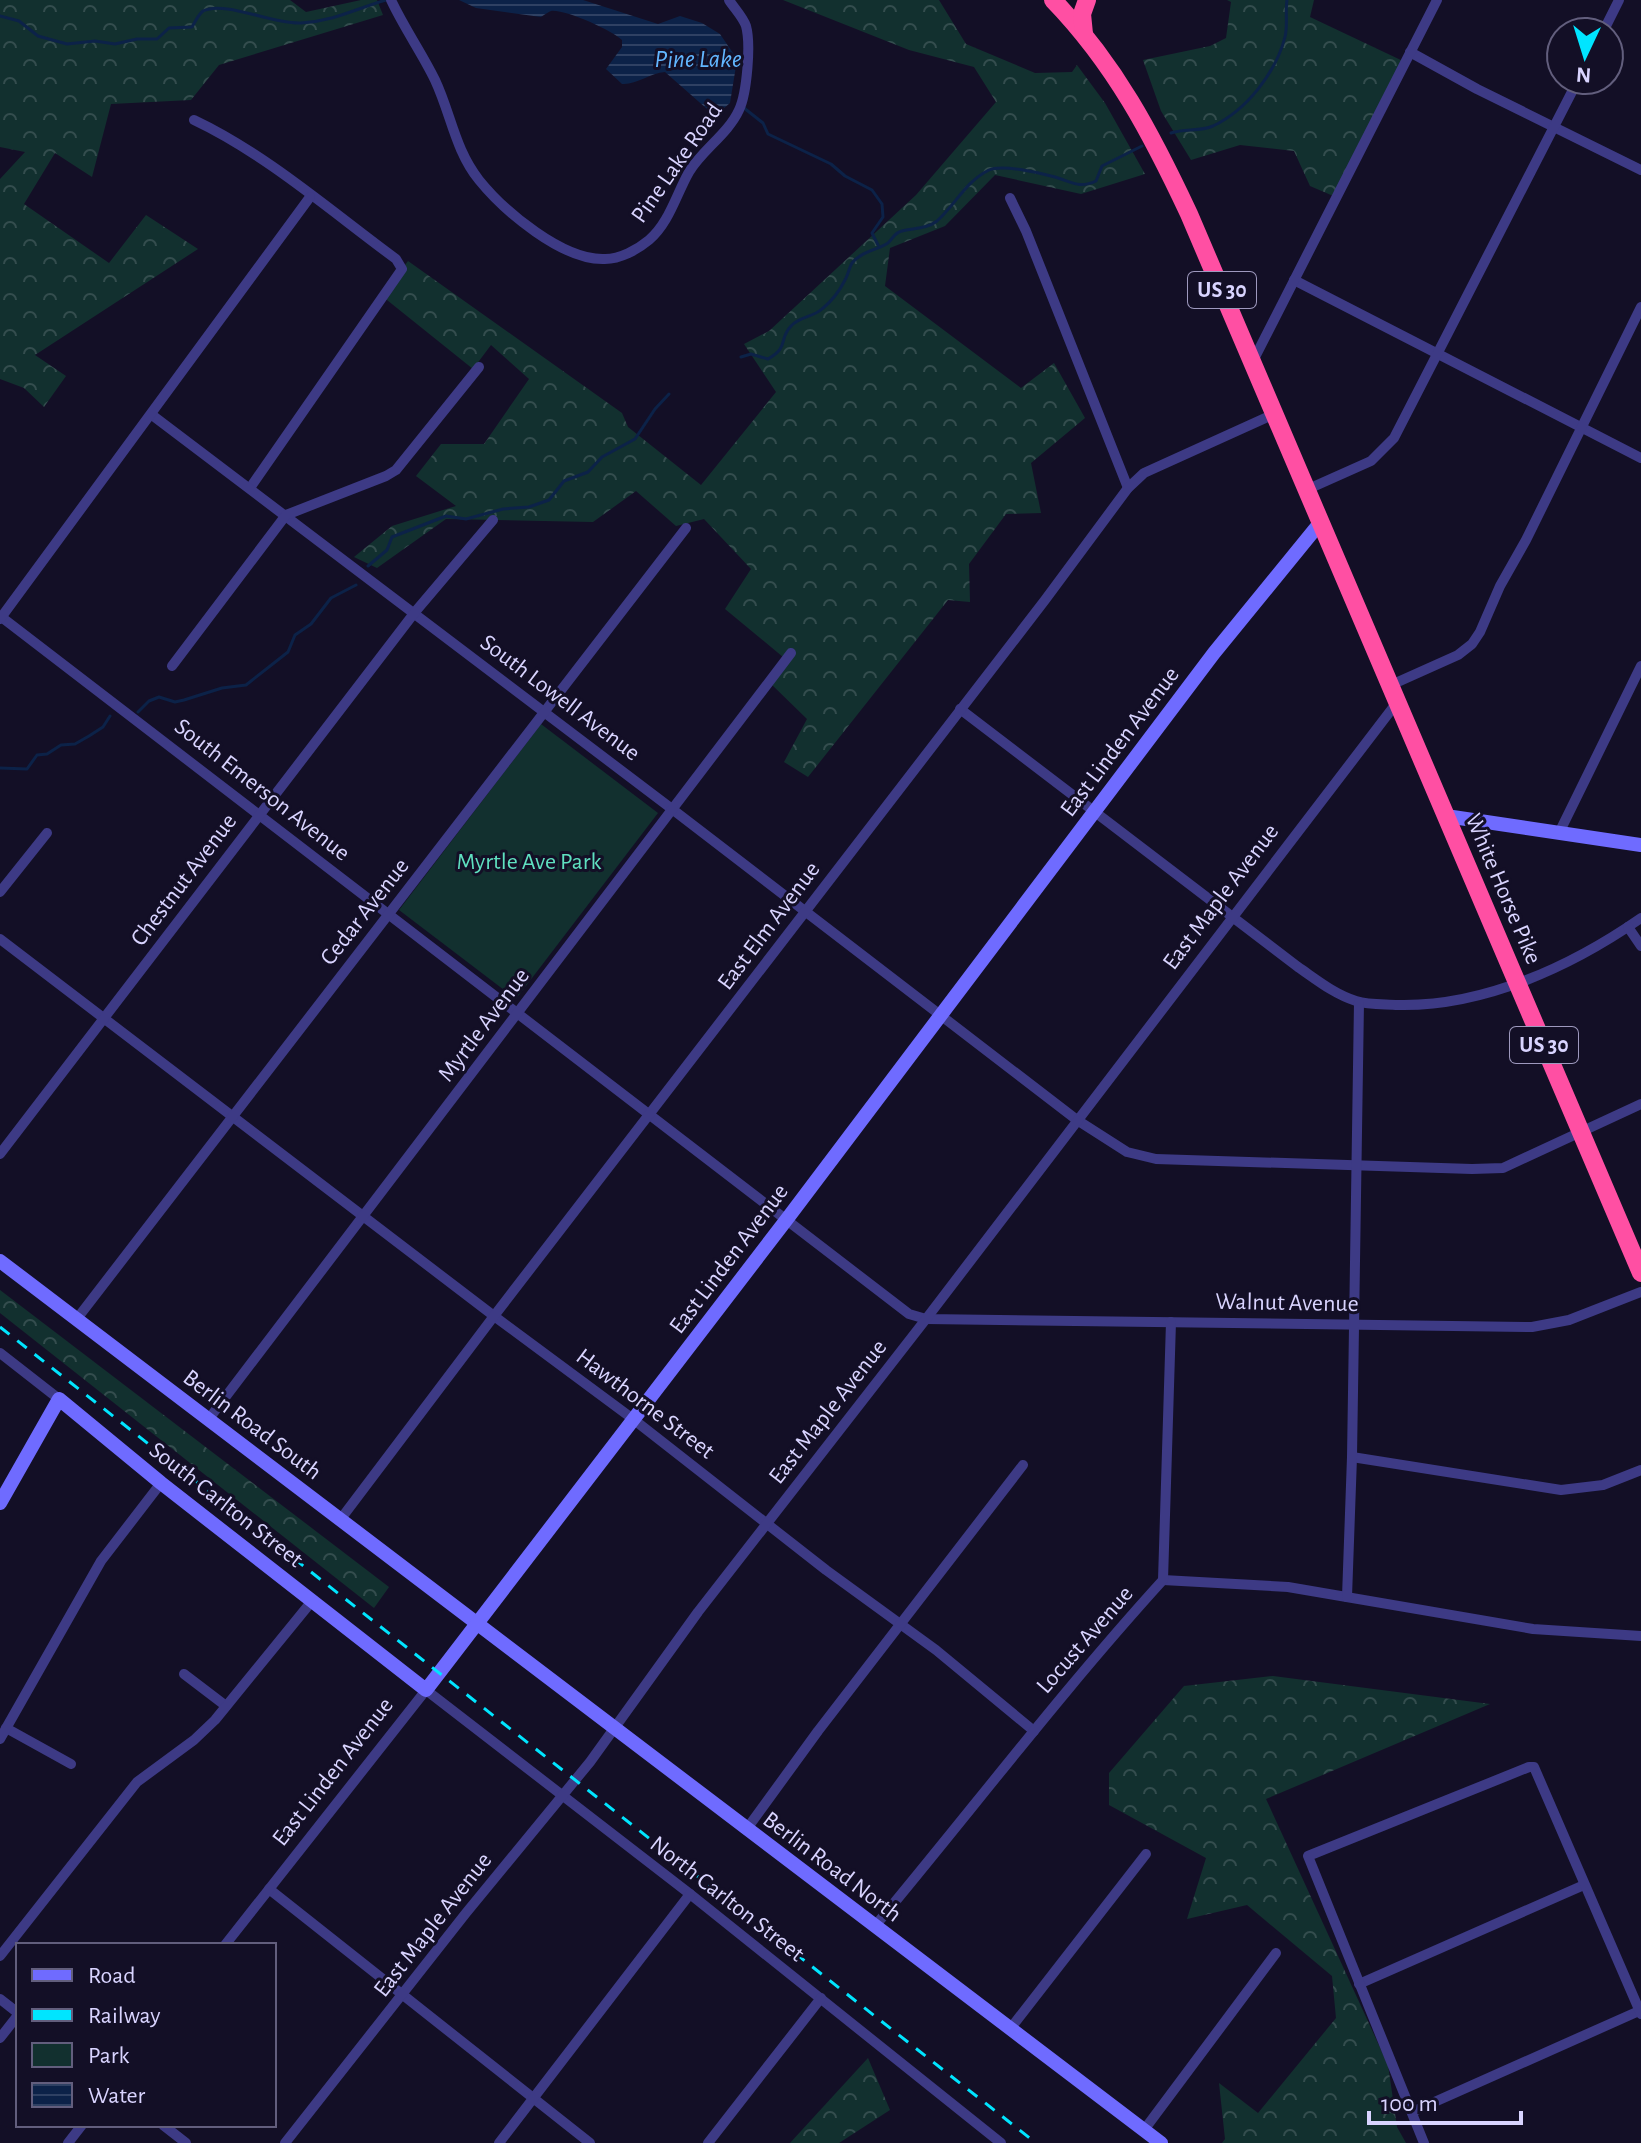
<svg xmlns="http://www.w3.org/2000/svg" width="1641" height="2143" font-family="'Alegreya Sans',sans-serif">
<defs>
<pattern id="forest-crowns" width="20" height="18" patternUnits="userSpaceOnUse" patternTransform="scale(2)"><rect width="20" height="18" fill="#12302f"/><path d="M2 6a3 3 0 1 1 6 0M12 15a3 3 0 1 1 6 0" fill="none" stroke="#344d4e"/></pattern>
<pattern id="water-rules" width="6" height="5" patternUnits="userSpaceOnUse" patternTransform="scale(2)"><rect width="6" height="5" fill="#0c2248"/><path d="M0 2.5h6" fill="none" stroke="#2f4163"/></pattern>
</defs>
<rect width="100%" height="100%" fill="#130f26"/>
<g fill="url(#forest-crowns)">
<path d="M0 0H290L306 12 361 0H377L383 15 219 65 191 100 111 104 92 177 55 153 24 204 109 263 146 215 198 249 35 355 66 376 44 407 24 388 0 379V179L25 152 0 147Z"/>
<path d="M783 0H939L966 44 1035 73 1072 72 1077 65 1105 103 1145 174 1081 194 995 175 945 226 890 248 885 286 1021 388 1054 363 1085 418 1031 463 1041 513 1006 514 969 564 970 602 948 600 808 777 784 762 807 719 768 681 783 657 725 609 751 569 704 519 676 526 636 491 593 522 446 519 377 568 354 557 392 526 456 506 416 476 441 444H484L529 379 491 345 473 369 382 296 408 261 622 413 628 427 701 485 776 392 744 344 769 331 916 195 996 102 974 67 909 50Z"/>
<path d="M1227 0H1314L1310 17 1405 62 1338 198 1310 186 1294 151 1240 145 1191 160 1161 111 1143 60 1210 46 1226 38 1231 2Z"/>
<path d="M0 1290 389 1587 374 1608 0 1313Z"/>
<path d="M1273 1676 1490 1704 1266 1799 1388 2065 1397 2127 1406 2143H1222L1225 2139 1219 2083 1258 2113 1336 2018 1332 1976 1247 1905 1187 1919 1206 1858 1109 1805V1773L1184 1686Z"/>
<path d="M868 2058 890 2110 839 2143H790Z"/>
</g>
<path fill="#12302f" d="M541 724 658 813 516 999 399 910Z"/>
<path fill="url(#water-rules)" d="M459 0H583L658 24 680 16 702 23 720 34 735 56 736 66 730 103 715 116 665 72C650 73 636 85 622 84L606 69 622 47V40C613 31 565 9 551 11 550 11 542 16 541 17L476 8Z"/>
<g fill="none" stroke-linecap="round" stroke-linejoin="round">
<g stroke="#0c2248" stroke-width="3">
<path d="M0 16 19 21 38 36 67 44 95 41 115 44 137 39H157L169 28 192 27C195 22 198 15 203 11 225 0 274 25 301 23 334 21 355 9 386 0"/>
<path d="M744 108 763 123 768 134 831 164 845 176 872 190 882 204 883 217 872 233 878 245"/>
<path d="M1171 133C1185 128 1199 132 1213 126 1247 110 1276 72 1285 37 1288 25 1285 12 1287 0"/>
<path d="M741 357 751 354 768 359C790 346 778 340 791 326 799 317 813 317 822 309 832 301 840 290 845 280 848 275 849 268 852 263 861 251 882 249 889 242 894 237 894 233 902 231 913 228 927 229 937 221 956 204 965 182 989 170 1002 164 1041 173 1055 177 1072 182 1079 189 1096 181L1102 166 1142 146"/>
<path d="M368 566 387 550 392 537 446 516 466 519 503 509 529 507 549 500 564 481 588 472 602 457 635 439 655 409 669 394"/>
<path d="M138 712 149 701 159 697 175 702 184 700 222 688 246 685 288 652 295 635 311 624 331 598 356 585"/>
<path d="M0 768 27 769 37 755 47 754 61 745 75 744 89 736 103 727 110 716"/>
</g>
<g stroke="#3d3a85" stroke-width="10">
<path d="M391 0C404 28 422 53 435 80 451 114 455 150 479 180 504 211 563 261 605 259 620 259 637 250 649 240 669 223 676 195 689 172 702 150 728 134 739 110 747 93 751 44 746 26 743 17 734 8 729 0"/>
<path d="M1603 32 1619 0"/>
<path d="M1410 52 1477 89 1641 170"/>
<path d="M194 120C266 154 332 212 396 259L402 269 250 488"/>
<path d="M1010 198 1026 231 1128 488"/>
<path d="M1294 280 1641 458"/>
<path d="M1253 361 1437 0"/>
<path d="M152 415 672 809 1077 1120 1127 1152 1156 1159 1472 1169 1503 1168 1641 1104"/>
<path d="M1306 490 1371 461 1394 438 1578 80"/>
<path d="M0 616 909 1314 926 1319 1532 1327 1569 1320 1641 1292"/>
<path d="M0 619 310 197"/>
<path d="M172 666 286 515 386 476 396 470 479 367"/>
<path d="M1391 685 1458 655 1472 644 1480 632 1500 586 1526 540 1641 307"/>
<path d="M960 709 1298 967C1317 980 1334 994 1356 1001 1369 1005 1384 1004 1398 1005 1484 1007 1572 966 1641 918"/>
<path d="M1559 833 1641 666"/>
<path d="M0 892 47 833"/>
<path d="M1628 927 1641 946"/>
<path d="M0 939 494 1316 633 1419 826 1570 936 1650 1034 1731"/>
<path d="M0 1154 415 612 493 520"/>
<path d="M76 1320 686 528"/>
<path d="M0 1353 59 1399"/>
<path d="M208 1420 791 653"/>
<path d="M1352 1457 1561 1490 1603 1485 1641 1470"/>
<path d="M340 1520 494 1316 1045 600 1128 488 1144 473 1274 414"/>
<path d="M1163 1580 1288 1587 1533 1629 1641 1636"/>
<path d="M1347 1597 1352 1457 1359 1002"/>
<path d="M184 1674 226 1706"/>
<path d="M6 1728 71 1764"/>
<path d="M0 1739 101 1561 161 1483"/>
<path d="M746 1830 818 1731 1023 1465"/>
<path d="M269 1889 590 2143"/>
<path d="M875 1926C971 1811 1062 1691 1163 1580L1171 1322"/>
<path d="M225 1945 426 1690 690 1894 1001 2143"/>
<path d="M0 1956 137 1782 194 1740 215 1720 312 1601"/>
<path d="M1359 1984 1584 1885"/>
<path d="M0 1999 18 2013"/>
<path d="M1010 2029 1146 1854"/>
<path d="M0 2038 18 2015"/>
<path d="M1412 2112 1639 2011"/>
<path d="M163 2125 186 2143"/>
<path d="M1144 2130 1276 1953"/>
<path d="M68 2143 82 2125"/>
<path d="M285 2143 466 1913 590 1762 698 1612 926 1319 1398 701"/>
<path d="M499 2143 690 1894"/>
<path d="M708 2143 821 1998"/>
<path d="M1424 2143 1308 1856 1529 1767H1534L1641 2014"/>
</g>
<g stroke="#6f6bff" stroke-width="14">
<path d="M1446 816 1641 845"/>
<path d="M0 1261 1161 2143"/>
<path d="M0 1503 59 1399 161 1483 426 1690 787 1219 1214 653 1320 523"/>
</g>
<g stroke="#ff4fa3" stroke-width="18">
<path d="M1053 0C1115 64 1152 135 1189 214L1641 1273"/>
<path d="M1084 34 1082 14 1087 0"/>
</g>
<path stroke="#00e5ff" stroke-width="3" stroke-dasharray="12 10" stroke-linecap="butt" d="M0 1327 1036 2143"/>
</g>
<g text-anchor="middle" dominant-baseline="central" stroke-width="6" stroke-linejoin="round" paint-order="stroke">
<g fill="#130f26" stroke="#9e99be" stroke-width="2">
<rect x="1188" y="272" width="68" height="36" rx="6"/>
<rect x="1510" y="1027" width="68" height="36" rx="6"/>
</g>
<g font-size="22" font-weight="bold" fill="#d9d4ff">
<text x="1222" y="290">US 30</text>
<text x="1544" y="1045">US 30</text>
</g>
<g font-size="24" fill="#d9d4ff" stroke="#130f26">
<text transform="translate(677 163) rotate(-55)">Pine Lake Road</text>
<text transform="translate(560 698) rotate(37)">South Lowell Avenue</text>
<text transform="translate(1120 742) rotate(-53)">East Linden Avenue</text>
<text transform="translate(262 790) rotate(38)">South Emerson Avenue</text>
<text transform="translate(184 880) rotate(-53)">Chestnut Avenue</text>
<text transform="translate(1503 889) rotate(67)">White Horse Pike</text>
<text transform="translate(1221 897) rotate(-53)">East Maple Avenue</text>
<text transform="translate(365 912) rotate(-52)">Cedar Avenue</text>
<text transform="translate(769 926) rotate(-53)">East Elm Avenue</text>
<text transform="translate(484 1025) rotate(-53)">Myrtle Avenue</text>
<text transform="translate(729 1259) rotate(-53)">East Linden Avenue</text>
<text transform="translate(1287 1303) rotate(1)">Walnut Avenue</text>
<text transform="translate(645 1404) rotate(37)">Hawthorne Street</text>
<text transform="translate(828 1412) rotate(-52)">East Maple Avenue</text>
<text transform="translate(252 1425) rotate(37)">Berlin Road South</text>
<text transform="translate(226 1505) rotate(38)">South Carlton Street</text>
<text transform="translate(1085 1640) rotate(-49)">Locust Avenue</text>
<text transform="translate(333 1772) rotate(-52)">East Linden Avenue</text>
<text transform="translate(832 1867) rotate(37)">Berlin Road North</text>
<text transform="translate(727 1899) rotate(38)">North Carlton Street</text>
<text transform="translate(433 1925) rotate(-52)">East Maple Avenue</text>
</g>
<g font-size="24" fill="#5fe0c0" stroke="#130f26">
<text x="529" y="862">Myrtle Ave Park</text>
</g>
<g font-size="26" font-style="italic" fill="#62b6ff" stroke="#130f26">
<text x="698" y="59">Pine Lake</text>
</g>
</g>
<rect x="16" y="1943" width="260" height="184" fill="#130f26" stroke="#625e7d" stroke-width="2"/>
<rect x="32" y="1969" width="40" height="12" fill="#6f6bff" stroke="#625e7d" stroke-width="2"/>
<text x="88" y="1983" font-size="24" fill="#d9d4ff">Road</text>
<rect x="32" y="2009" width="40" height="12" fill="#00e5ff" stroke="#625e7d" stroke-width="2"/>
<text x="88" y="2023" font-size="24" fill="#d9d4ff">Railway</text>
<rect x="32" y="2043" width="40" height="24" fill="#12302f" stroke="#625e7d" stroke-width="2"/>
<text x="88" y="2063" font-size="24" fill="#d9d4ff">Park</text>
<rect x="32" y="2083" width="40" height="24" fill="url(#water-rules)" stroke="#625e7d" stroke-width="2"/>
<text x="88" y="2103" font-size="24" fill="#d9d4ff">Water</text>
<g transform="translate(1585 56) rotate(184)"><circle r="38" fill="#130f26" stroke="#625e7d" stroke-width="2"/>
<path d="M0-6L14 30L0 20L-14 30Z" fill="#00e5ff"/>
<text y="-12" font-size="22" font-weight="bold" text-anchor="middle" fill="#d9d4ff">N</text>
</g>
<path d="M1369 2111v12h152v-12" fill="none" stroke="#d9d4ff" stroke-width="4"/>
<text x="1381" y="2111" font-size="24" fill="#d9d4ff" stroke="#130f26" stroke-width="6" paint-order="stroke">100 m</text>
</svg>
